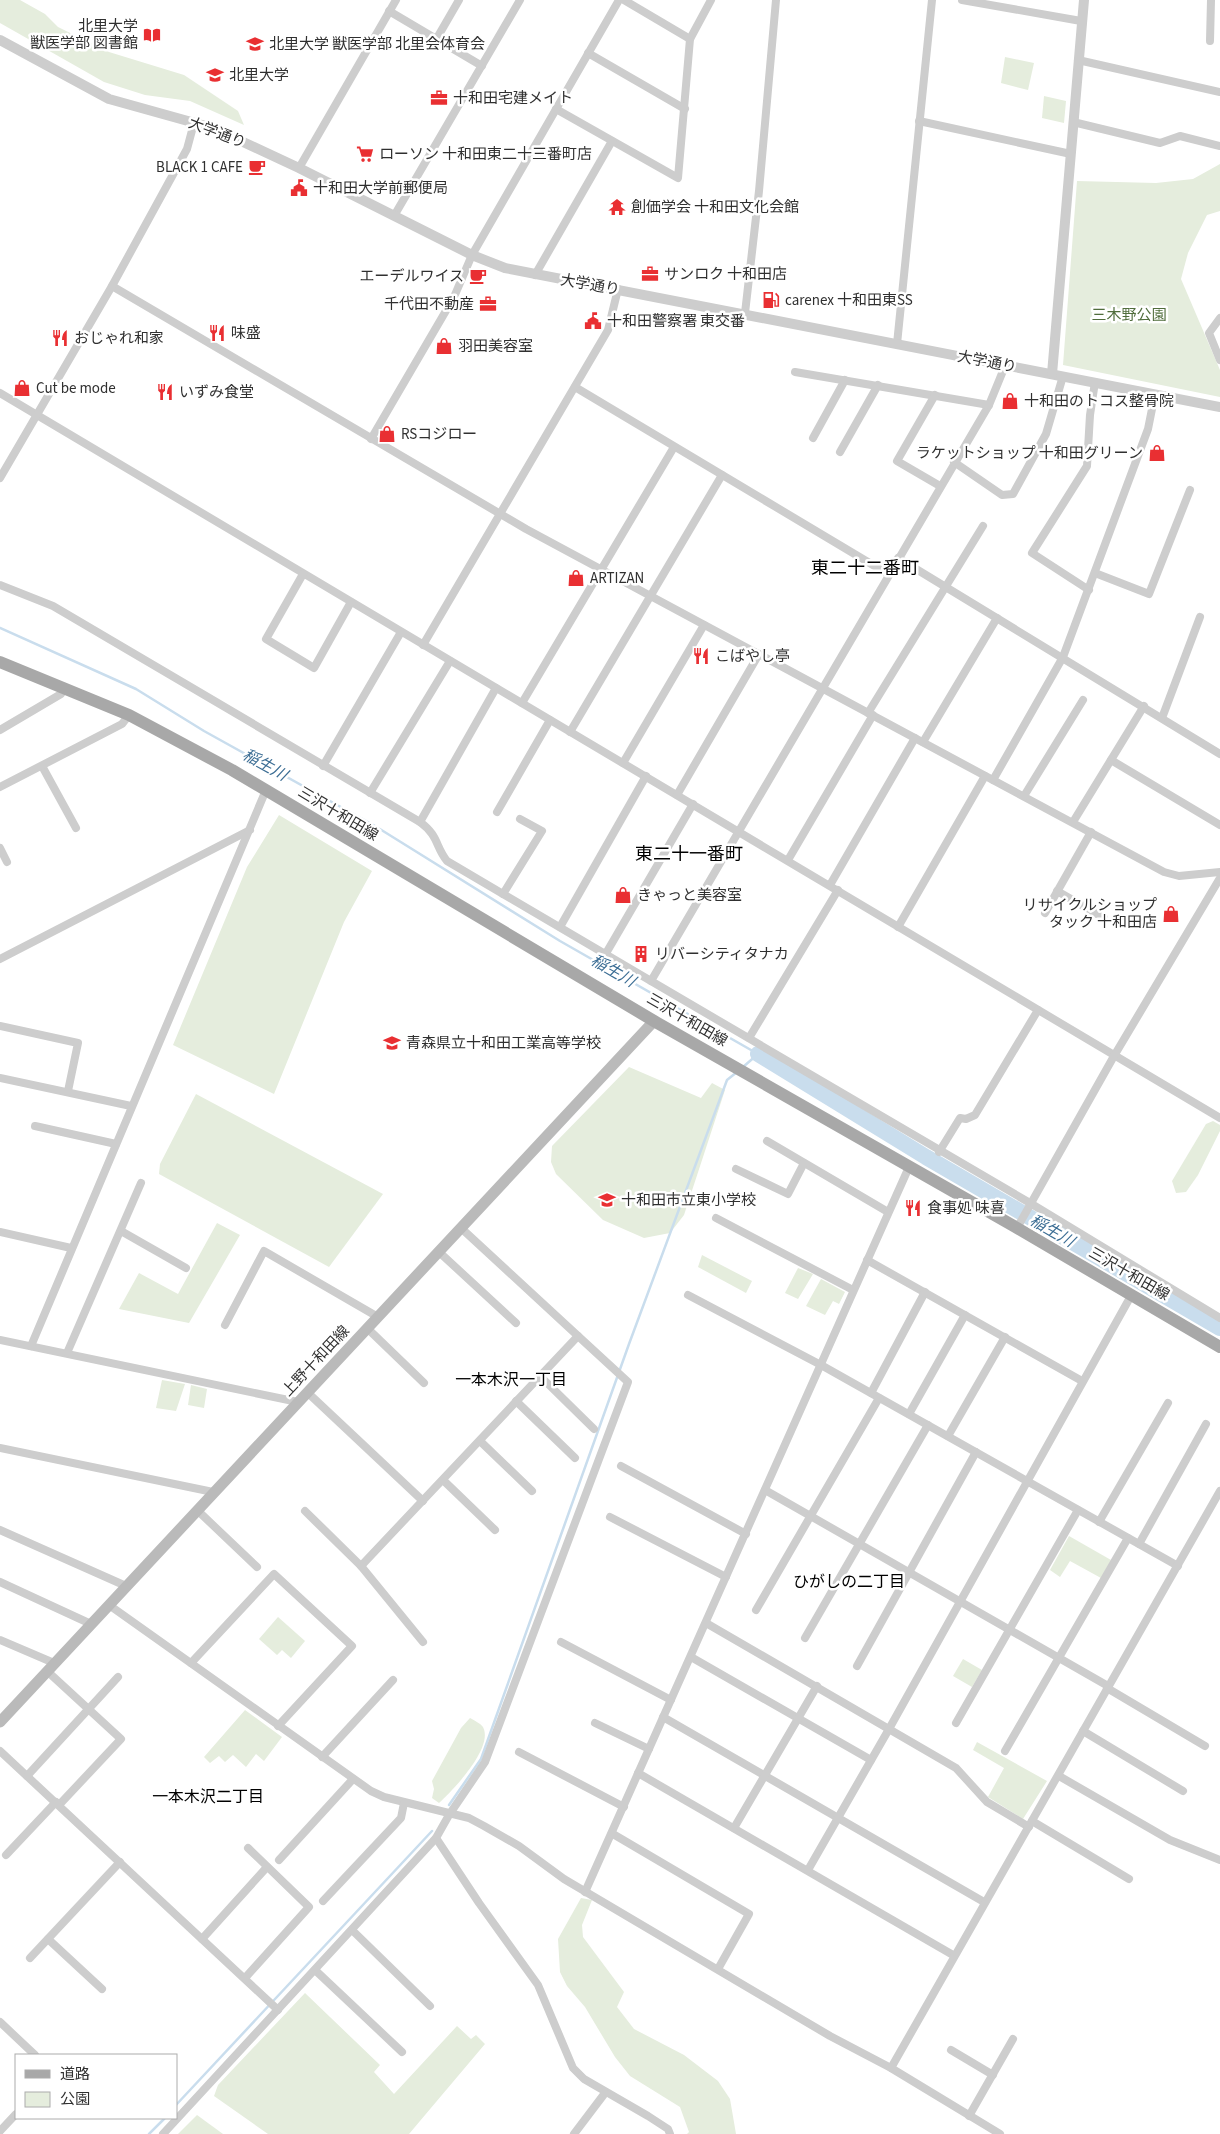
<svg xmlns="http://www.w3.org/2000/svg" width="1220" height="2134" font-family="'Source Sans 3','Noto Sans JP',sans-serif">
<rect width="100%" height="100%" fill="#fff"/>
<g fill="#e5eddd">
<path d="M0 0H20L45 14 58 27 109 52 184 75 238 111 244 125 190 101 145 95 104 82 0 23Z"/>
<path d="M1005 57 1034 63 1028 90 1001 83Z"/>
<path d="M1044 96 1066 101 1064 123 1042 118Z"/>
<path d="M1220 164V211L1207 215 1188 253 1181 279 1220 370V397L1063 365 1077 181 1156 183 1193 179Z"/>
<path d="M279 815 372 871 344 922 274 1094 173 1045 247 867Z"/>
<path d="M629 1067 701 1098 712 1083 725 1090 684 1215 670 1233 644 1238 603 1220 556 1174 551 1162 552 1146Z"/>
<path d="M196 1094 383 1194 329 1267 159 1174 160 1164Z"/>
<path d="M1213 1121 1220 1125V1131L1198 1175 1186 1192 1176 1193 1172 1181 1206 1124Z"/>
<path d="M217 1223 240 1235 189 1323 119 1309 139 1273 178 1294Z"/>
<path d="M702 1255 752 1281 746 1293 698 1267Z"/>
<path d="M798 1268 813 1274 798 1299 785 1293Z"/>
<path d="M821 1279 845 1292 839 1304 833 1301 825 1315 806 1306Z"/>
<path d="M162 1380 185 1384 176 1411 156 1408Z"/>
<path d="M191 1385 207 1389 204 1408 188 1405Z"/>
<path d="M1069 1536 1111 1560 1101 1578 1070 1561 1060 1577 1050 1570Z"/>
<path d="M278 1617 305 1641 291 1658 282 1650 277 1655 259 1639Z"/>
<path d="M963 1659 982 1670 972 1687 953 1676Z"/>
<path d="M245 1710 282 1737 264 1761 256 1754 246 1767 233 1755 225 1762 219 1756 210 1763 204 1757Z"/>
<path d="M470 1718C475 1721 480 1723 483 1727 494 1748 453 1790 439 1803L432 1798 434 1789 432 1781 461 1728Z"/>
<path d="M977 1742 1047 1781 1023 1819 988 1797 1004 1768 973 1750Z"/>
<path d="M581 1898 592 1900 582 1925 583 1937 624 1992 617 2007 634 2029 684 2055 718 2081 730 2099 736 2134H687L689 2132 680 2107 630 2076 615 2057 585 2007 567 1986 560 1972 558 1939Z"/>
<path d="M305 1993 380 2065 374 2072 394 2094 457 2026 471 2039 476 2035 485 2044 409 2134H268L214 2096 218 2085Z"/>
<path d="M197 2115 223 2134H178Z"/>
</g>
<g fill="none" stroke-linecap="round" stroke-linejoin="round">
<g stroke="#c9dded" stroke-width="2.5">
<path d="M0 628 136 689 204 731 375 826 560 941 758 1054 743 1067"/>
<path d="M449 1805 481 1759 629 1344 727 1080 737 1072"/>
<path d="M176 2105 432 1831"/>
<path d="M149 2134 165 2118"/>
</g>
<path stroke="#c9dded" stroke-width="16" d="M758 1054 926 1157 1220 1328"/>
<g stroke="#cdcdcd" stroke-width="8">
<path d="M624 0 690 39"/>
<path d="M962 0 1081 21"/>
<path d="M389 11 482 66"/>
<path d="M437 38 459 0"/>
<path d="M1210 41 1211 0"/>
<path d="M588 53 685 109"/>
<path d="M1078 60 1220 92"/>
<path d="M556 109 678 178 690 39 711 0"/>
<path d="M919 121 1071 154"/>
<path d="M1073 122 1160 143 1180 136 1220 146"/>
<path d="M299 168 396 0"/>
<path d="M394 216 520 0"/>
<path d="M535 275 612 141"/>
<path d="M112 286 526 529 1164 872 1179 876 1220 872"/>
<path d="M745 313 759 191 776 0"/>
<path d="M1220 318 1209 333 1220 360"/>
<path d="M897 344 932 0"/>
<path d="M1005 366 989 405 651 981 1030 1203 1220 1318"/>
<path d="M795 372 989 405"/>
<path d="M575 387 888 574"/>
<path d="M0 393 1220 1118"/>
<path d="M935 395 897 461 940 486"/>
<path d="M813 438 845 380"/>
<path d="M371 439 454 297 472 255 619 0"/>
<path d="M840 452 878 385"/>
<path d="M954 462 1002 495 1013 494 1046 434 1063 376"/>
<path d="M0 478 112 286 187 149 194 123"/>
<path d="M898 558 1220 754"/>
<path d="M1095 573 1149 594 1190 490"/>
<path d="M303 574 266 639 314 668 351 602"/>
<path d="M0 585 53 606 420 822C439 836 435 846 447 861L651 981"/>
<path d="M1089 590 1032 553 1087 466 1090 415 1095 382"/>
<path d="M423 645 608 330 618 289"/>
<path d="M522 703 674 447"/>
<path d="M868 713 983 526"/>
<path d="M1162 718 1200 617"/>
<path d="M0 730 61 694 65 687"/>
<path d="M570 732 722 475"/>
<path d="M923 742 997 618"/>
<path d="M1111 760 1220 825"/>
<path d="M623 763 704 625"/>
<path d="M42 766 76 828"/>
<path d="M323 766 401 632"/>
<path d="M993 780 1063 657 1148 429 1155 394"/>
<path d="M0 787 122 724 129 715"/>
<path d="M370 793 450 661"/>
<path d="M677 795 759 654"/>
<path d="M1024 796 1083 700"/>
<path d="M497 812 550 720"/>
<path d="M420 822 496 688"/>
<path d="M1073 822 1144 706"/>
<path d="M0 848 7 862"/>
<path d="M788 860 873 715"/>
<path d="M830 885 915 738"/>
<path d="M1057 891 1104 918"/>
<path d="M503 894 542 831 520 819"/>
<path d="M1045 913 1091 832"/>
<path d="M560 927 646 776"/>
<path d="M898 927 985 776"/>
<path d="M605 955 693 804"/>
<path d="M0 959 250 830"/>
<path d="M0 1026 78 1043 68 1091"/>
<path d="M749 1038 838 890"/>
<path d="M0 1078 131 1106"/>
<path d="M35 1126 116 1144"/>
<path d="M767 1141 888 1212"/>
<path d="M939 1152 960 1118 966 1119 975 1115 1038 1010"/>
<path d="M736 1169 788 1194 804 1163"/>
<path d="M716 1218 853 1290"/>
<path d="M1017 1228 1114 1056 1220 878"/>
<path d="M121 1231 186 1268"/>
<path d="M0 1232 71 1248"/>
<path d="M439 1252 516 1323"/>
<path d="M867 1260 1082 1381"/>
<path d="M688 1295 821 1365 1178 1566"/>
<path d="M225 1325 264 1251 378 1317"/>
<path d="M367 1328 424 1383"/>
<path d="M0 1340 298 1402"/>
<path d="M31 1346 266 790"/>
<path d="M67 1353 141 1183"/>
<path d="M540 1376 594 1429"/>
<path d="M307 1392 423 1501"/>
<path d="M871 1393 925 1292"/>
<path d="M516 1401 575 1458"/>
<path d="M909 1414 965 1315"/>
<path d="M948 1436 1005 1337"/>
<path d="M480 1441 532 1491"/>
<path d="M0 1448 213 1492"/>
<path d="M621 1466 746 1534"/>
<path d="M443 1480 495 1530"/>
<path d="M765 1490 1108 1686"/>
<path d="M197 1510 257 1567"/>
<path d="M305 1511 361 1566 423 1642"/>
<path d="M610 1517 726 1577"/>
<path d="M1099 1522 1168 1403"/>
<path d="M0 1530 126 1586"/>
<path d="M1139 1544 1206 1424"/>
<path d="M361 1566 578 1336 461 1228"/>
<path d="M0 1582 91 1624"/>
<path d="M109 1605 371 1791 384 1797 469 1818 484 1826 519 1846 564 1879 830 2036 891 2068 1000 2134"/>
<path d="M756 1610 879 1398"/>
<path d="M706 1623 956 1768 987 1802 1029 1827"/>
<path d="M805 1638 928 1425"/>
<path d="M0 1640 54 1663"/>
<path d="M561 1642 671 1700"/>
<path d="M691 1657 871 1760"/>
<path d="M191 1663 274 1574 352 1646 278 1726"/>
<path d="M857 1666 976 1452"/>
<path d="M47 1671 121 1739 59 1805"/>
<path d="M1107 1688 1205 1746"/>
<path d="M663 1717 984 1902"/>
<path d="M595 1723 649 1749"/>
<path d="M956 1723 1078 1510"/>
<path d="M1083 1731 1183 1791"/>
<path d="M0 1751 278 2010"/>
<path d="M1005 1751 1128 1538"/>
<path d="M519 1752 624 1807"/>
<path d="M322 1757 393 1680"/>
<path d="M638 1773 953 1955"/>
<path d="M27 1776 118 1677"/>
<path d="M1059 1776 1170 1840 1220 1860"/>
<path d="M1032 1821 1129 1879"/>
<path d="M734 1828 817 1686"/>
<path d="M613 1834 749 1914 718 1969"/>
<path d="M436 1838 479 1903 538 1985 573 2068 584 2079 648 2116 668 2129 670 2134"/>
<path d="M6 1855 56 1802"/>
<path d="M279 1860 353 1779"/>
<path d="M808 1870 889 1729 1132 1294"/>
<path d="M585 1892 909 1167"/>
<path d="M323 1901 401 1818 404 1803"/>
<path d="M352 1930 430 2006"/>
<path d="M48 1939 102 1989"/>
<path d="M202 1939 267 1867"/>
<path d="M30 1958 120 1862"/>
<path d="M315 1970 402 2052"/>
<path d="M245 1978 309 1907 248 1848"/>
<path d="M0 2022 35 2055"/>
<path d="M951 2050 993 2075"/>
<path d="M891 2068 1220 1491"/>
<path d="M969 2116 1013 2039"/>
<path d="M0 2131 16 2114"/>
<path d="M163 2134 436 1838 449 1815 485 1762 628 1382 578 1336"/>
<path d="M574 2134 605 2093"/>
</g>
<g stroke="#cdcdcd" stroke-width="10">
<path d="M0 40 109 99 213 128 299 168 472 255 505 268 1220 407"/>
<path d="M1052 374 1084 0"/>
</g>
<path stroke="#bababa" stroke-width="11" d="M0 1722 654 1021"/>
<path stroke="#a8a8a8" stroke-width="12" d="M0 662 129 715 232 770 654 1021 1012 1225 1220 1347"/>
</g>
<defs>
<g id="library-bare" transform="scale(1.35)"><path d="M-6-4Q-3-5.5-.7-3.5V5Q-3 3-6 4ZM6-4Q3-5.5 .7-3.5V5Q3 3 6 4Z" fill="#e92f32" stroke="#fff" stroke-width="2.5" paint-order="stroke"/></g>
<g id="university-bare" transform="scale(1.35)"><path d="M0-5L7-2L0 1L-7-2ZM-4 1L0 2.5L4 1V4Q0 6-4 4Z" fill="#e92f32" stroke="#fff" stroke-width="2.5" paint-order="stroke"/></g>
<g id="office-bare" transform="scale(1.35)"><path d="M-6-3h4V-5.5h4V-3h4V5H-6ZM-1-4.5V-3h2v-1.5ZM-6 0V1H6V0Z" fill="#e92f32" stroke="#fff" stroke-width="2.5" paint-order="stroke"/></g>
<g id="supermarket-bare" transform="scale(1.35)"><path d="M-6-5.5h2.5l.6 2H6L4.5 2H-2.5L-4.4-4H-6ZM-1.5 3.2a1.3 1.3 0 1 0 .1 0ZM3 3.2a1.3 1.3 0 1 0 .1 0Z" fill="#e92f32" stroke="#fff" stroke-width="2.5" paint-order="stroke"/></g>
<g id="cafe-bare" transform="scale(1.35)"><path d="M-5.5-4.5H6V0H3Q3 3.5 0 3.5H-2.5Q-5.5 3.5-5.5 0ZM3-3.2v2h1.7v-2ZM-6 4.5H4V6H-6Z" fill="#e92f32" stroke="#fff" stroke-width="2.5" paint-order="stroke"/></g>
<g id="civic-bare" transform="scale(1.35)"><path d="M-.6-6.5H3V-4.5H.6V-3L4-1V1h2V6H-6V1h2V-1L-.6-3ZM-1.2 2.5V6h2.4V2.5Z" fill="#e92f32" stroke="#fff" stroke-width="2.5" paint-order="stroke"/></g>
<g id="temple-bare" transform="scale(1.35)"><path d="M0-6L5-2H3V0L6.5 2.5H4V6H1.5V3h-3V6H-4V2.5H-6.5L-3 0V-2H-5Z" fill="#e92f32" stroke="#fff" stroke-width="2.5" paint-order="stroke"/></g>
<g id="fuel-bare" transform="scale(1.35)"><path d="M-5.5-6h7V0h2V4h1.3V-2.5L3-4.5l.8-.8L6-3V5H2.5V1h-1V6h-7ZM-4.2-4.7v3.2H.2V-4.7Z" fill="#e92f32" stroke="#fff" stroke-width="2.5" paint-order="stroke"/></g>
<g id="restaurant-bare" transform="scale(1.35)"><path d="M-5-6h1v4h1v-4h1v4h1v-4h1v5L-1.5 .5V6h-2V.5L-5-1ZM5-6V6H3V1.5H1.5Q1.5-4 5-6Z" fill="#e92f32" stroke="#fff" stroke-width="2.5" paint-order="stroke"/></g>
<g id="shop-bare" transform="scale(1.35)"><path d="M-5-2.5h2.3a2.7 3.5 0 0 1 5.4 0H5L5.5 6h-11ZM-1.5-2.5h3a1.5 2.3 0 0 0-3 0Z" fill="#e92f32" stroke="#fff" stroke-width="2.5" paint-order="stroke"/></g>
<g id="building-bare" transform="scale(1.35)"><path d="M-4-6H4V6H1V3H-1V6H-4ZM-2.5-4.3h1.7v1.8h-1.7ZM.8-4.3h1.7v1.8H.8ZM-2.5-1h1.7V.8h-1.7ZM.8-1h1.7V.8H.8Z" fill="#e92f32" stroke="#fff" stroke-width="2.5" paint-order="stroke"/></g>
<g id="school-bare" transform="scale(1.35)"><path d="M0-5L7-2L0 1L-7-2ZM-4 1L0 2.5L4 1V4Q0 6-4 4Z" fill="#e92f32" stroke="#fff" stroke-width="2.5" paint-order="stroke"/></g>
</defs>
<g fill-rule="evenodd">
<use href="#library-bare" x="152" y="35"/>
<use href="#university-bare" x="255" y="44"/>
<use href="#university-bare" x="215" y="75"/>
<use href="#office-bare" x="439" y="98"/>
<use href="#supermarket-bare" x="365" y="154"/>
<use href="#cafe-bare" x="257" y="167"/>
<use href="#civic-bare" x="299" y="188"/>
<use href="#temple-bare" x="617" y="207"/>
<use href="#office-bare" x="650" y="274"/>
<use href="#cafe-bare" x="478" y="276"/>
<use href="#fuel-bare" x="771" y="300"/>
<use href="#office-bare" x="488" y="304"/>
<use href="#civic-bare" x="593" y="321"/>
<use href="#restaurant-bare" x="217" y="333"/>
<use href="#restaurant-bare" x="60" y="338"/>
<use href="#shop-bare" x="444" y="346"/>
<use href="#shop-bare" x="22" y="388"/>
<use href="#restaurant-bare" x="165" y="392"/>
<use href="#shop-bare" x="1010" y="401"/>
<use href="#shop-bare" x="387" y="434"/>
<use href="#shop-bare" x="1157" y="453"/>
<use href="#shop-bare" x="576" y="578"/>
<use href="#restaurant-bare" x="701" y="656"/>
<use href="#shop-bare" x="623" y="895"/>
<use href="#shop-bare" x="1171" y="914"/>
<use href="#building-bare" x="641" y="954"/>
<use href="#school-bare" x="392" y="1043"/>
<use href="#school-bare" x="607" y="1200"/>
<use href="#restaurant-bare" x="913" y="1208"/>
</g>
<g text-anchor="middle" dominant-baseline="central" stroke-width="5" stroke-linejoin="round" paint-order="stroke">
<g font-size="15" fill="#303030" stroke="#fff" text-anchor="start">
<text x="138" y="26" text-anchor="end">北里大学<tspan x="138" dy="17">獣医学部 図書館</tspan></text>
<text x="269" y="44">北里大学 獣医学部 北里会体育会</text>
<text x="229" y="75">北里大学</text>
<text x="453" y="98">十和田宅建メイト</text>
<text x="379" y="154">ローソン 十和田東二十三番町店</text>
<text x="243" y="167" text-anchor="end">BLACK 1 CAFE</text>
<text x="313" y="188">十和田大学前郵便局</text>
<text x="631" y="207">創価学会 十和田文化会館</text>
<text x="664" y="274">サンロク 十和田店</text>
<text x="464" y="276" text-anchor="end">エーデルワイス</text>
<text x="785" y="300">carenex 十和田東SS</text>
<text x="474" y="304" text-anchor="end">千代田不動産</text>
<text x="607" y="321">十和田警察署 東交番</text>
<text x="231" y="333">味盛</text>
<text x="74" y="338">おじゃれ和家</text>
<text x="458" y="346">羽田美容室</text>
<text x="36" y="388">Cut be mode</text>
<text x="179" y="392">いずみ食堂</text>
<text x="1024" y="401">十和田のトコス整骨院</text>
<text x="401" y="434">RSコジロー</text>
<text x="1143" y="453" text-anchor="end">ラケットショップ 十和田グリーン</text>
<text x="590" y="578">ARTIZAN</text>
<text x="715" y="656">こばやし亭</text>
<text x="637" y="895">きゃっと美容室</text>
<text x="1157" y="905" text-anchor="end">リサイクルショップ<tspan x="1157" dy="17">タック 十和田店</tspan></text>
<text x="655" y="954">リバーシティタナカ</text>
<text x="406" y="1043">青森県立十和田工業高等学校</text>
<text x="621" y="1200">十和田市立東小学校</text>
<text x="927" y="1208">食事処 味喜</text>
</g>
<g font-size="15" fill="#303030" stroke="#fff">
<text transform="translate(217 133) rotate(21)">大学通り</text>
<text transform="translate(590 285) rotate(10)">大学通り</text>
<text transform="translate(987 362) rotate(11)">大学通り</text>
<text transform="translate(338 814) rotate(31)">三沢十和田線</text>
<text transform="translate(687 1020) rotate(30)">三沢十和田線</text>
<text transform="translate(1129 1274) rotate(30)">三沢十和田線</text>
<text transform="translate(316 1361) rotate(-47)">上野十和田線</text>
</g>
<g font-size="15" fill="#506d3c" stroke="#fff">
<text x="1129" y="315">三木野公園</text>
</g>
<g font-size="16" font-style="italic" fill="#3b6d94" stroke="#fff">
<text transform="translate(265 765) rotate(29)">稲生川</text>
<text transform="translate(613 971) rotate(30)">稲生川</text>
<text transform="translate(1052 1231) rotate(30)">稲生川</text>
</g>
<g font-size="16" fill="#000" stroke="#fff">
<text x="511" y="1380">一本木沢一丁目</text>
<text x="849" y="1582">ひがしの二丁目</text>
<text x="208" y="1797">一本木沢二丁目</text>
</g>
<g font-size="18" fill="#000" stroke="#fff">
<text x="865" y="568">東二十二番町</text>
<text x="689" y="854">東二十一番町</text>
</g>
</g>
<rect x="15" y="2054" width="162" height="65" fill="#ffffff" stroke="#acacac"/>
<rect x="25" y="2070" width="25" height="8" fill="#a8a8a8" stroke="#acacac"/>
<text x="60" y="2079" font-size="15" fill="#303030">道路</text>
<rect x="25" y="2092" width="25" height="15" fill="#e5eddd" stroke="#acacac"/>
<text x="60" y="2104" font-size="15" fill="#303030">公園</text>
</svg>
